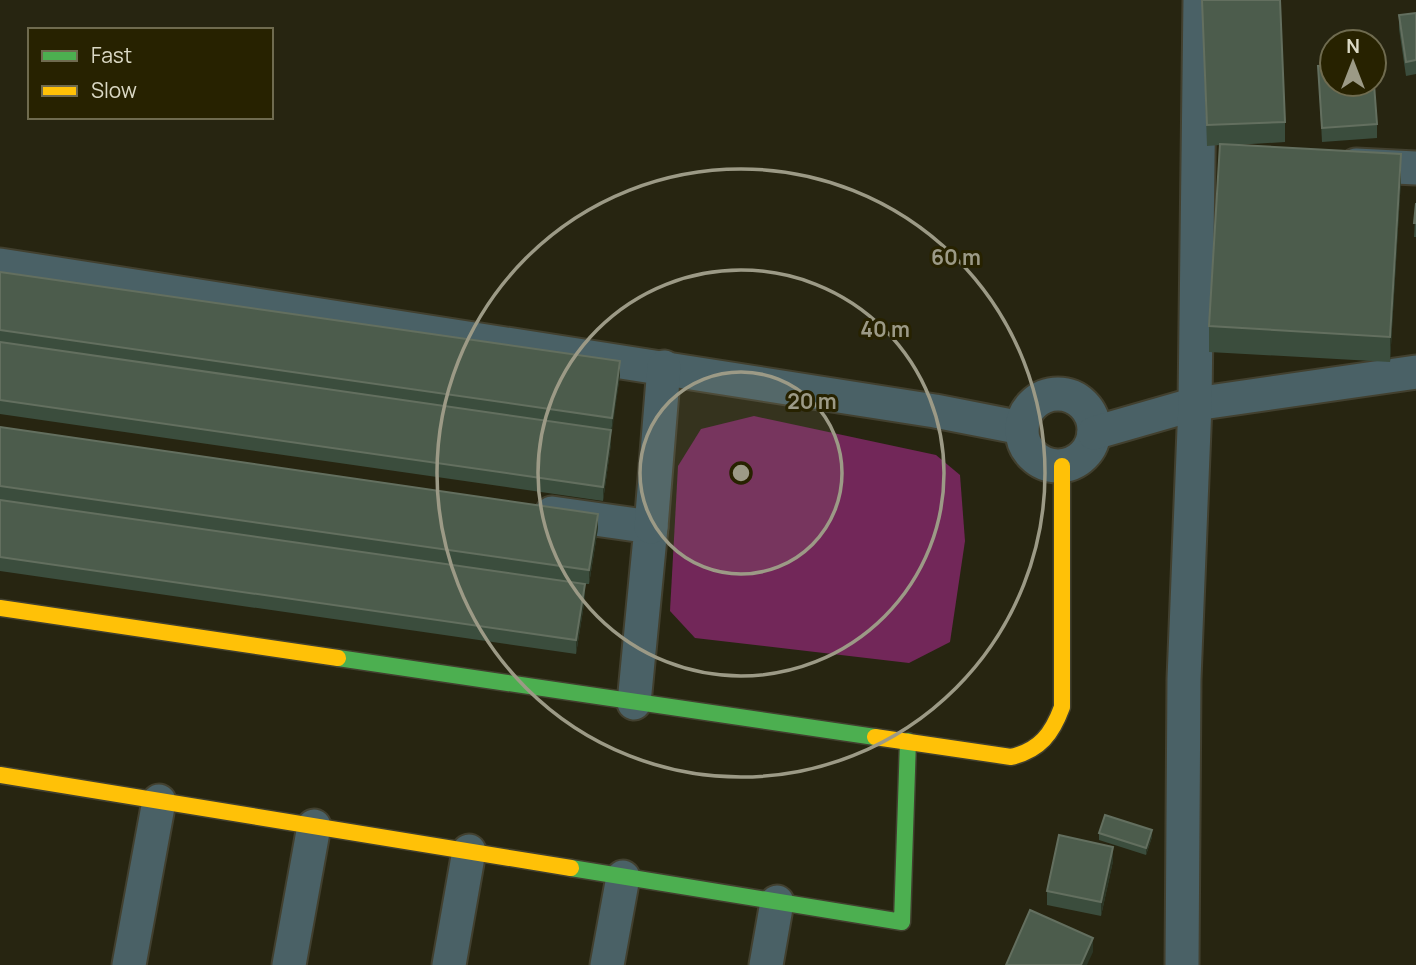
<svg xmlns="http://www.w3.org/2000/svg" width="1416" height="965" font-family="Manrope,sans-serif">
<rect width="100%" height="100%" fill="#272511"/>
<path fill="#722759" d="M754 416 936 455 960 475 965 541 950 642 909 663 695 638 670 611 678 466 701 429Z"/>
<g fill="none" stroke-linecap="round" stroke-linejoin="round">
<g stroke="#42402f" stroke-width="37">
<g id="street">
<path d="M1356 165 1416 168"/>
<path d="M0 265 935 411 1022 428"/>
<circle cx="1058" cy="430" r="36"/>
<path d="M1094 433 1195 404 1416 372"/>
<path d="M552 513 651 527 634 703"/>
<path d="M651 527 664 367"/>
<path d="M129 965 159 801"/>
<path d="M289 965 314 826"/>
<path d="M449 965 469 851"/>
<path d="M607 965 623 877"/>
<path d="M766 965 777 902"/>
<path d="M1182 965 1184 679 1195 404 1200 0"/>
</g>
</g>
<g stroke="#42402f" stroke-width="19">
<g id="fast">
<path d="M338 658 875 737"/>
<path d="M571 868 902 922 908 741"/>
</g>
</g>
<g stroke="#42402f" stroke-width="19">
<g id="slow">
<path d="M0 608 338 658"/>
<path d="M875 737 1011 757C1040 750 1052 734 1062 707V466"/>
<path d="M0 775 571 868"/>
</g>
</g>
<use href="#street" stroke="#4a6166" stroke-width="33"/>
<use href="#fast" stroke="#4caf50" stroke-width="16"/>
<use href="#slow" stroke="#ffc107" stroke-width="16"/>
</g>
<g fill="#3b4d3d">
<path d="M1202 0 1285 122V142L1235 145 1401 179 1390 362 1209 352V326L1220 145 1207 146Z"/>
<path d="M1416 13V74L1406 76 1399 29V15Z"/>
<path d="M1318 66 1377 124V138L1322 142Z"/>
<path d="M1416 203V237H1414Z"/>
<path d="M0 272 620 375 611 432V444L603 501 0 414Z"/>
<path d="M0 427 598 528 589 584H585V598L576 654 0 571Z"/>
<path d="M1099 833 1152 837 1146 855 1099 840Z"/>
<path d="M1113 861 1101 916 1047 905V891Z"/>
</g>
<g fill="#2c3625">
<path d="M1401 154V179L1390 362V337Z"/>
<path d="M620 361V375L612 432V418Z"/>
<path d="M611 430V444L603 501V487Z"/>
<path d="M598 514V528L589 584V570Z"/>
<path d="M585 584V598L576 654V640Z"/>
<path d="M1152 830V837L1146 855V848Z"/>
<path d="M1113 847V861L1101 916V902Z"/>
<path d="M1093 938V952L1087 965H1081Z"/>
</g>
<g fill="#4c5c4c" stroke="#636f5f" stroke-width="2">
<path d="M1202 0H1280L1285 122 1207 125Z"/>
<path d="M1416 13V60L1406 62 1399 15Z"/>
<path d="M1332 65V84H1374L1377 124 1322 128 1318 66Z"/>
<path d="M1220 144 1401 154 1390 337 1209 326Z"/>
<path d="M1416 203V223H1414Z"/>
<path d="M0 272 620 361 612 418 0 330Z"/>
<path d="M0 342 611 430 603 487 0 400Z"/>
<path d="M0 427 598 514 589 570 0 486Z"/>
<path d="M0 500 585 584 576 640 0 557Z"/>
<path d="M1105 815 1152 830 1146 848 1099 833Z"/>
<path d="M1059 835 1113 847 1101 902 1047 891Z"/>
<path d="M1030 910 1093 938 1081 965H1006Z"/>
</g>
<circle cx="741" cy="473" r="101" fill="#9c9a86" fill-opacity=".12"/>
<g fill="none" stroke="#9c9a86" stroke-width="3.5">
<circle cx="741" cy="473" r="101"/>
<circle cx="741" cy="473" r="203"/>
<circle cx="741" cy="473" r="304"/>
</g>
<circle cx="741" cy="473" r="10" fill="#9c9a86" stroke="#272200" stroke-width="3.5"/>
<g font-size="21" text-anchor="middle" font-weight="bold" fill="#9c9a86" stroke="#272200" stroke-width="6" stroke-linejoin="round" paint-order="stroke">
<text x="956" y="265">60 m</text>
<text x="885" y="337">40 m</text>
<text x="812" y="409">20 m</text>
</g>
<rect x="28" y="28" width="245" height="91" fill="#272200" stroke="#6f6b4f" stroke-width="2"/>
<rect x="42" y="51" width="35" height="10" fill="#4caf50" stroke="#6f6b4f" stroke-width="2"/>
<text x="91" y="63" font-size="21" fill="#dbd9c5">Fast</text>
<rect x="42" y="86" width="35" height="10" fill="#ffc107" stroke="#6f6b4f" stroke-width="2"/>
<text x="91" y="98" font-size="21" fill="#dbd9c5">Slow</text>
<g transform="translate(1353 63)"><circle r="33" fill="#272200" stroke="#6f6b4f" stroke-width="2"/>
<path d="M0-5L12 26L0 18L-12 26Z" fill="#9c9a86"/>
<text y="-10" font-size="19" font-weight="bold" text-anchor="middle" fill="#dbd9c5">N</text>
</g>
</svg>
